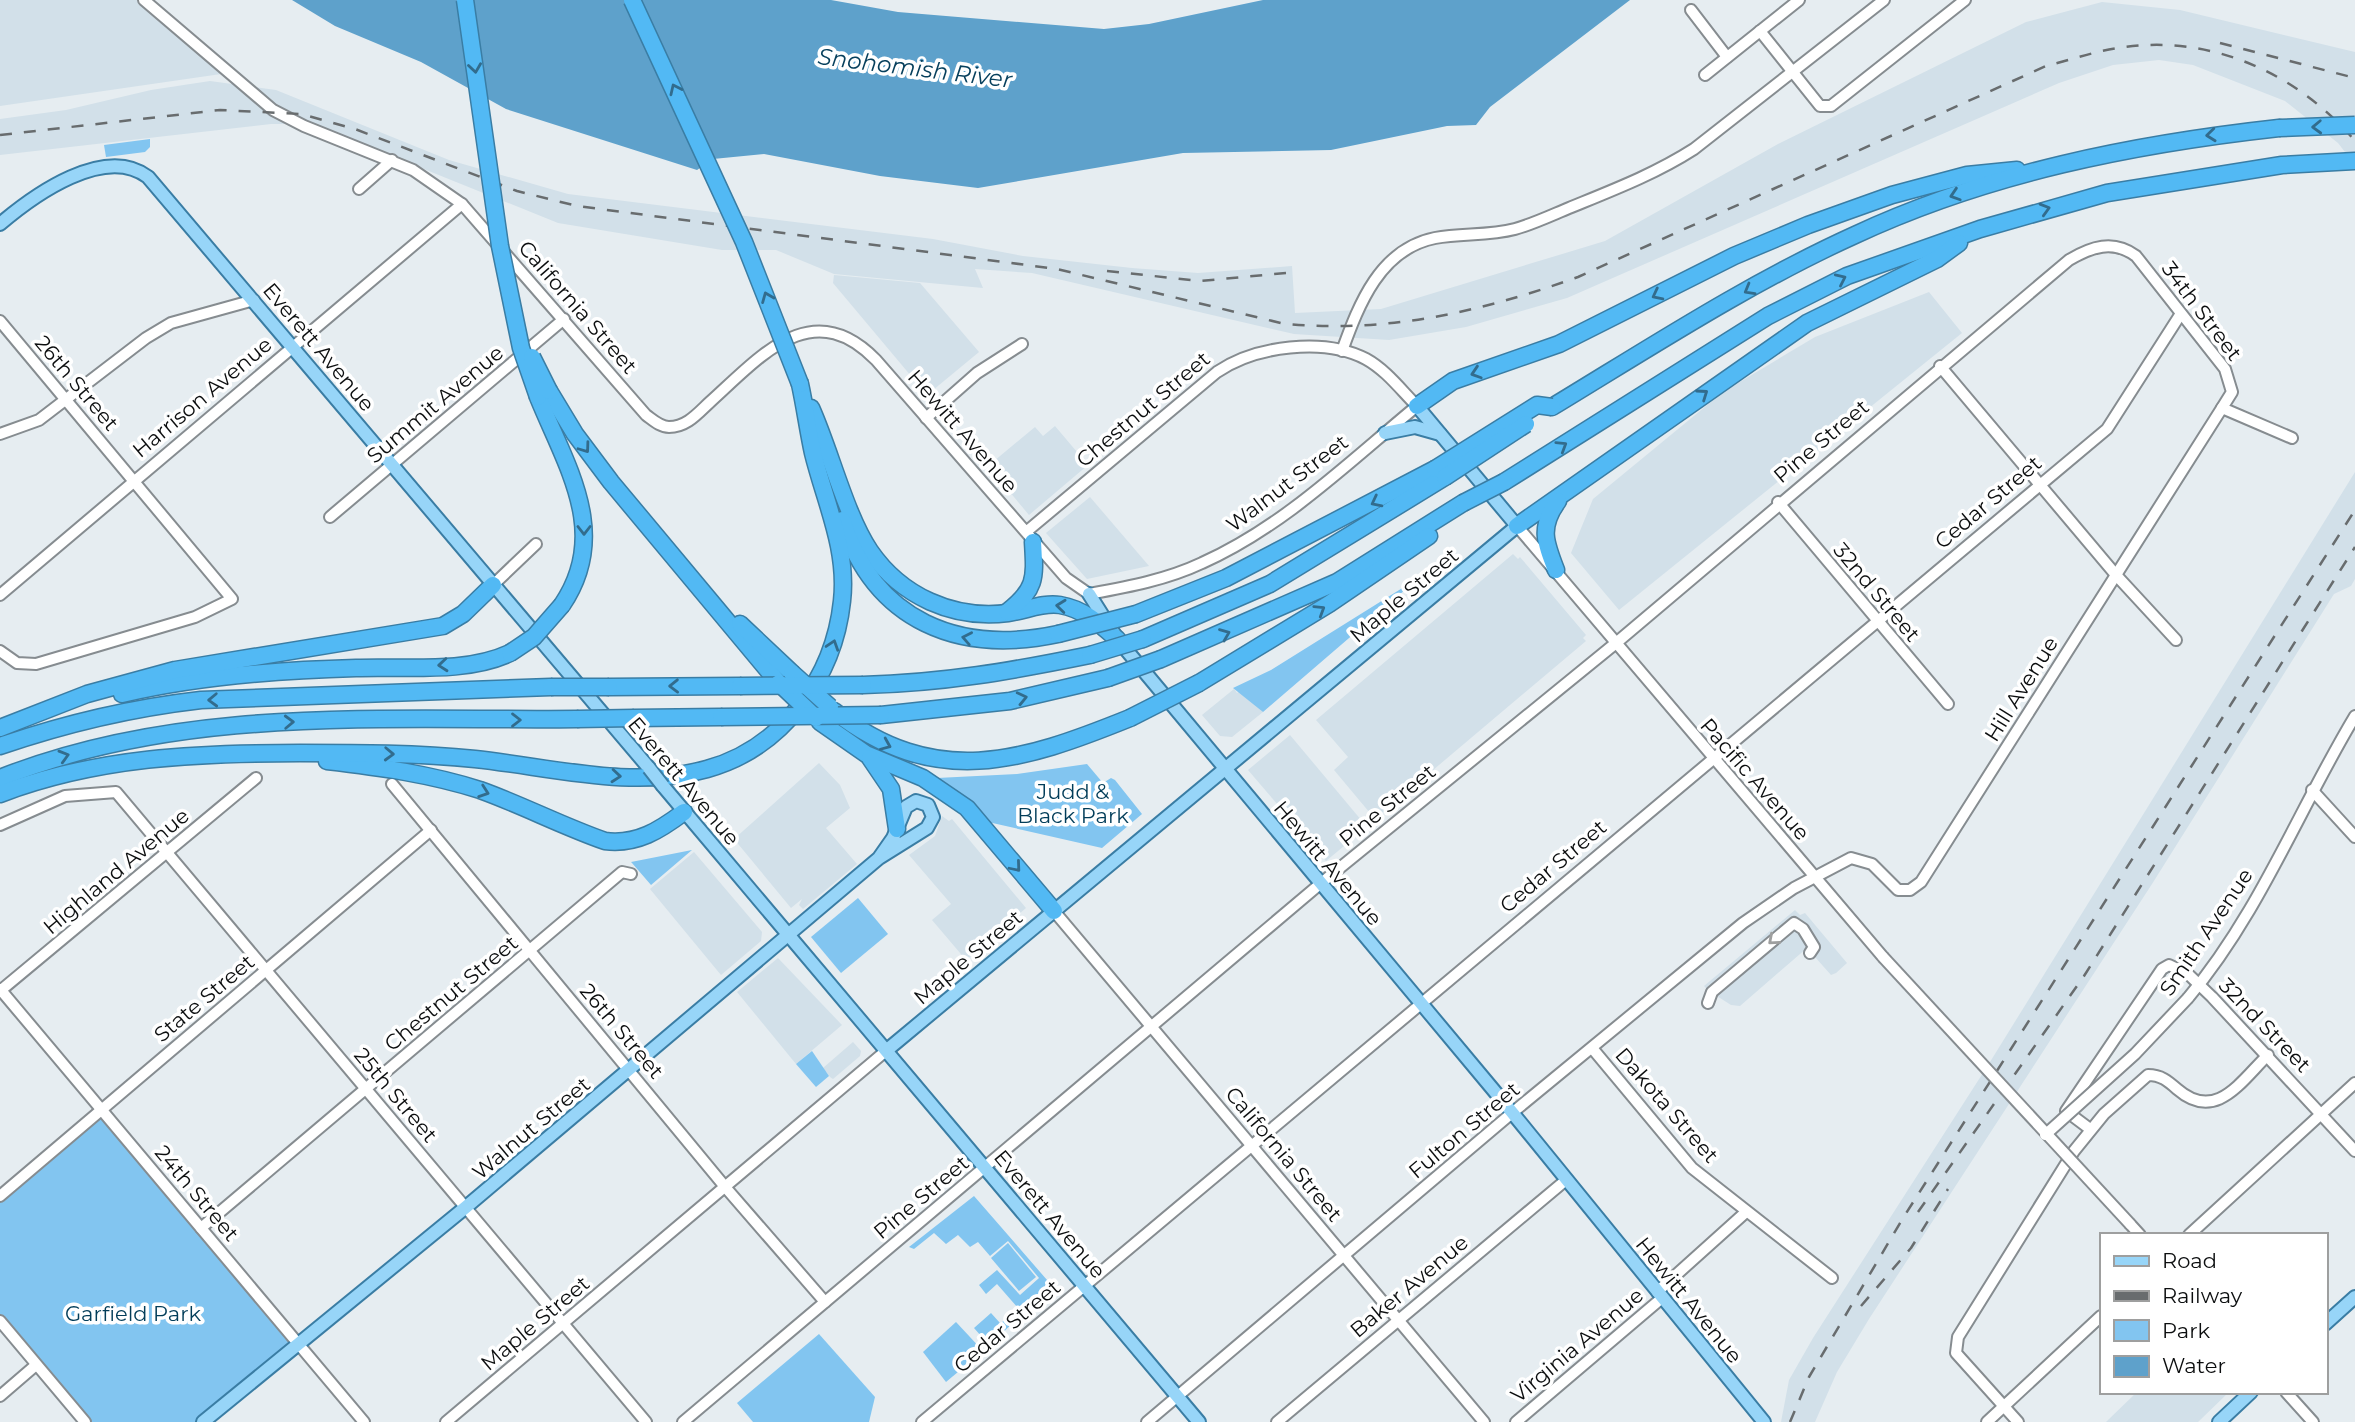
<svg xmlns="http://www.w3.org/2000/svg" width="2355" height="1422" font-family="Montserrat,sans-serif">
<rect width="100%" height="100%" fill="#e6edf1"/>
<g fill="#d2e0e9">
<path d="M0 0H144L228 73 0 106Z"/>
<path d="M2102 2 2180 10 2355 52V165L2338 143 2285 101 2193 65 2159 60 2113 65 2059 83 1567 298 1466 327 1389 340 1294 334 1032 273 975 269 983 288 834 274 776 250H722L558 223 332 132 304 124H271L0 155V119L66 110 151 90 210 81 276 90 449 160 568 194 933 239 1023 256 1132 268 1198 273 1292 266 1295 313 1381 309 1605 241 1778 144 2026 22Z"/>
<path d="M834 275 920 283 979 352 927 395 833 283Z"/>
<path d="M1929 292 1962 333 1619 610 1571 553 1593 499 1723 392 1815 337Z"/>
<path d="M1055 426 1088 465 1029 515 988 466 1035 427 1043 436Z"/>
<path d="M2355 472V579L2351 586 2334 594 2152 884 1869 1319 1837 1372 1815 1422H1781L1789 1380 1813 1338 1990 1062Z"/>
<path d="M1090 497 1149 566 1087 579 1046 533Z"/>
<path d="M1513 554 1518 559 1520 557 1586 635 1583 638 1586 641 1375 819 1334 770 1348 757 1316 720Z"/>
<path d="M1234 689 1237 693 1240 691 1263 712 1232 737 1220 736 1202 715Z"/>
<path d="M1290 735 1367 827 1326 861 1248 770Z"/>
<path d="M819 763 840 785 850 808 826 828 857 864 803 909 799 905 802 899 791 908 734 839Z"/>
<path d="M942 816 949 821 952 819 1026 908 966 960 932 920 951 904 909 855 935 836Z"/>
<path d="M694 852 762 932 761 941 721 975 650 889Z"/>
<path d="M1795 910 1800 915 1805 913 1847 963 1836 973 1831 975 1807 948 1740 1006 1731 1005 1709 991 1704 986Z"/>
<path d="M778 958 842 1025 796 1064 737 992Z"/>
<path d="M853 1042 861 1051 860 1056 833 1079 830 1077 823 1068Z"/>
<path d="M2137 1392H2229L2198 1422H2106Z"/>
</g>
<g fill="#82c5f0">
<path d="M150 139V147L145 152 106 157 104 145Z"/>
<path d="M1420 577 1263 712 1233 688 1271 670Z"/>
<path d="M1087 764 1103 783 1111 778 1115 780 1142 814 1102 848 988 822 972 804 937 778 1017 774Z"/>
<path d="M692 850 651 885 632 863 631 862Z"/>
<path d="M858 898 888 934 841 973 811 937Z"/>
<path d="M812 1051 829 1076 816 1087 796 1064Z"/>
<path d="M101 1109 298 1343 203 1422H85L0 1321V1196Z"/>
<path d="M974 1196 1054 1288 1016 1322 1011 1316 1018 1308 997 1284 986 1294 979 1285 997 1270 1020 1295 1039 1278 1008 1241 990 1256 978 1242 970 1247 958 1235 946 1244 934 1233 914 1249 909 1247Z"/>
<path d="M1008 1243 1036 1277 1019 1291 991 1258Z"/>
<path d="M991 1313 1000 1323 1008 1319 1012 1324 989 1345 974 1328Z"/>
<path d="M956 1322 983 1351 946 1382 923 1352Z"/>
<path d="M819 1334 875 1397 869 1422H753L737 1403Z"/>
</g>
<path fill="#5ea1cb" d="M292 0H831L898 12 1104 29 1149 24 1263 0H1630L1490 107 1476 125 1447 126 1331 150 1183 153 978 188 880 176 764 154 713 159 697 170 506 109 421 62 335 26Z"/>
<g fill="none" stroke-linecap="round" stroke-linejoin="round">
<g stroke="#868c90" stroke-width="14">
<g id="minor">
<path d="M144 0 273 110 304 126 413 170 462 204 646 415C653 420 660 427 669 427 687 427 698 413 710 402 760 357 812 294 876 360L1066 578 1089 594C1127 587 1166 580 1202 563 1283 527 1349 462 1417 406 1401 390 1386 370 1366 359 1324 337 1255 346 1217 372L1026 532"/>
<path d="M1691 10 1727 57"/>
<path d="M1760 31 1820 106H1831L1965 0"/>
<path d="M1705 75 1799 0"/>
<path d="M359 189 392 160"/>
<path d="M0 321 232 599 195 617 36 664 17 663 0 651"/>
<path d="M1342 351C1359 304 1380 249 1435 238 1462 233 1488 236 1515 229 1533 224 1552 215 1569 208 1613 190 1655 174 1694 149L1884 0"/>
<path d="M1940 366 2116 575 2176 640"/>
<path d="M926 418 977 373 1022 344"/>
<path d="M0 434 39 420 146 338 171 323 254 300"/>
<path d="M1778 502 1948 704"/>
<path d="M330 517 564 319"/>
<path d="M1517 526 1883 957"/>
<path d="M493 585 536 544"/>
<path d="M0 595 462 204"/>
<path d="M392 784 726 1188 825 1302"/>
<path d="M2312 790 2355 837"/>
<path d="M0 825 65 796 116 792 646 1422"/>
<path d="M1054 911 1484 1422"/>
<path d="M0 989 364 1422"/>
<path d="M0 991 256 778"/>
<path d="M2188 998C2259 914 2299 809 2355 716"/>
<path d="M1708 1003 1712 992 1794 923 1803 929 1814 947 1810 953"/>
<path d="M1592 1048 1692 1168 1832 1278"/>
<path d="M2090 1129 2066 1111 2162 969 2169 965 2188 974 2212 997 2355 1151"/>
<path d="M0 1196 431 830"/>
<path d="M2130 1224 2140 1235"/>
<path d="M201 1228 622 872 631 874"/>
<path d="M2189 1235 2355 1083"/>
<path d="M1657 1292 1746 1212"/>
<path d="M0 1321 85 1422"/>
<path d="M2286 1392 2313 1422"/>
<path d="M0 1396 36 1365"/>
<path d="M446 1422 887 1050"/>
<path d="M683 1422 1320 884 1616 643 2069 260C2091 247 2113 239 2136 256L2225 369 2232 392 2222 408 2292 438"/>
<path d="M922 1422 2107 429 2180 315"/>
<path d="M1147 1422 1512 1113 1743 923 1794 888 1851 858 1872 864 1898 890H1910L1921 882 2222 408"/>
<path d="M1277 1422 1566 1180"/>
<path d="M1516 1422 1662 1298"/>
<path d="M1987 1422 2101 1316"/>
<path d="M2018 1422 1956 1353 1958 1337 2074 1151 2104 1114 2148 1075C2161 1075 2168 1081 2177 1089 2216 1123 2241 1081 2268 1055"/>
</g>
</g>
<g stroke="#3a7da4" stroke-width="16">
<g id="major">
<path d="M0 224C34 195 105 144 148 177L649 768"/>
<path d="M1385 433 1415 427 1440 434"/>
<path d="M1089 594 1118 640 1506 1105 1764 1422"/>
<path d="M663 786 1199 1422"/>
<path d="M887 1050 1517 526 1417 406"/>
<path d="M2325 1324 2355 1297"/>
<path d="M203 1422 466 1207 879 858 927 828 933 817 928 805 916 801 906 807 893 838 879 858"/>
<path d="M2219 1422 2251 1392"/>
</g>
</g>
<g stroke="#3a7da4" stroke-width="19">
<g id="highway">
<path d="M549 391 575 434 611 482 777 681"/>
<path d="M538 397C566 466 611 533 562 605"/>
<path d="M1417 406 1453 381 1559 344 1734 256 1808 225 1892 195 1967 175 2017 170"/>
<path d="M1552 407C1651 347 1749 283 1855 235 1988 173 2134 144 2279 128"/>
<path d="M811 408C830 450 846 516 870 551 901 596 953 620 1008 613 1025 611 1043 602 1060 605 1084 609 1101 625 1118 640"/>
<path d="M1504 482 1768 316 1847 276 1980 229 2107 193 2282 165 2355 161"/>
<path d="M842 520C875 622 959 655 1058 634"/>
<path d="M1517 526 1807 323 1937 259 1959 243"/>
<path d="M1556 570C1545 542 1539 527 1558 501"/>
<path d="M1007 612C1037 589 1035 577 1033 542"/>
<path d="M1136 614 1226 578 1435 469"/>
<path d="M740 624 792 673"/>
<path d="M1143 639 1270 584 1445 477"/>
<path d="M1161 659 1337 582 1463 503"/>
<path d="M1199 683 1329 604 1429 536"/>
<path d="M863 685C943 683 1012 671 1090 655"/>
<path d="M609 687 740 686"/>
<path d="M122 694C198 676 279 670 356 668 405 666 465 674 510 653"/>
<path d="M834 711C935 790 1021 762 1130 718"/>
<path d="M881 715 1010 701 1108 678"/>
<path d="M634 718 721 717"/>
<path d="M820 722 866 754 923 778 967 808 1054 911"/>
<path d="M0 728 87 694 175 670 443 626 463 614 493 585"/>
<path d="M0 746C67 723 131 708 201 700L551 687"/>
<path d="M870 758 891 789 897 829"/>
<path d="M327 761C379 767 430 774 480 790 522 805 562 826 605 841 637 845 660 830 684 812"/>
<path d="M0 778C183 705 384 721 577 719"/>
<path d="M0 794C97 757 198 753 300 753 358 753 417 753 475 759 551 767 632 790 707 769 783 748 834 677 842 601 848 549 825 502 813 453 808 430 805 407 800 384"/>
</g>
</g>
<use href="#minor" stroke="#fff" stroke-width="10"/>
<use href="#major" stroke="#97d5f8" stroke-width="12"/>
<use href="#highway" stroke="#52b9f4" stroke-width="16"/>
<g stroke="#686c6e" stroke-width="2.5" stroke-dasharray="12 12" stroke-linecap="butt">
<path d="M2220 43 2355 78"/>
<path d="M0 135 220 110 301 114 355 129 517 191 577 206 1057 269 1285 324C1390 333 1480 312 1578 277L2046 66C2071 60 2098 50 2125 47 2213 35 2298 74 2355 141"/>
<path d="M1107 271 1200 281 1286 273"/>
<path d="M1918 1212 2084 976 2355 547"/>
<path d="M1861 1306 1911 1248 1948 1189"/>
<path d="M1790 1422 1809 1377 1903 1218 2355 510"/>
</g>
<g stroke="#868c90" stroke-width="14" stroke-linecap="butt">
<g id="minor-bridge">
<path d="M1883 957 2130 1224"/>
<path d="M2045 1135 2135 1054 2188 998"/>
</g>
</g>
<g stroke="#3a7da4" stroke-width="16" stroke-linecap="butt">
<path id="major-bridge" d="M649 768 663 786"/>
</g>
<g stroke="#3a7da4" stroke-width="19" stroke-linecap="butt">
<g id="highway-bridge">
<path d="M465 0 500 246 521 348 538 397"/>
<path d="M632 0 744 242 800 384"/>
<path d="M2279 128 2355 125"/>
<path d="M532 357 549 391"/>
<path d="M1435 469 1537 405 1552 407"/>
<path d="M1445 477 1526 424"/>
<path d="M1463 503 1504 482"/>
<path d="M1058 634 1136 614"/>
<path d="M510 653 534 637 562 605"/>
<path d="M1090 655 1143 639"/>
<path d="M792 673 830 707"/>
<path d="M1108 678 1161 659"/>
<path d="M779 683 816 718"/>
<path d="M740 686 863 685"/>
<path d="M551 687H609"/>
<path d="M721 717 881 715"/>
<path d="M1130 718 1199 683"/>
<path d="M577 719 634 718"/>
</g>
</g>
<use href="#minor-bridge" stroke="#fff" stroke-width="10"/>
<use href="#major-bridge" stroke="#97d5f8" stroke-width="12"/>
<use href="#highway-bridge" stroke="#52b9f4" stroke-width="16"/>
</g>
<defs><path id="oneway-chevron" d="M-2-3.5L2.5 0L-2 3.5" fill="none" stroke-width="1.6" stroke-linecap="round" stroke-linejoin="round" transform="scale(1.75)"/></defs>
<g stroke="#326c8d">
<use href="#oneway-chevron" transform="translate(475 68) rotate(82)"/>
<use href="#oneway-chevron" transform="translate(675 89) rotate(-115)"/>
<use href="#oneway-chevron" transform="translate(2317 127) rotate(178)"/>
<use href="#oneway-chevron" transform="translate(2211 135) rotate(174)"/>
<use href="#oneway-chevron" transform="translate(1955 195) rotate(162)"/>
<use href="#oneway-chevron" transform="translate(2045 209) rotate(-16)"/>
<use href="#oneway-chevron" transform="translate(1841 279) rotate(-25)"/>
<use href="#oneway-chevron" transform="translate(1749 290) rotate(150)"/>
<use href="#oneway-chevron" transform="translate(1657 295) rotate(153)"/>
<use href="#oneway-chevron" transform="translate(767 297) rotate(-112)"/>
<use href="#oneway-chevron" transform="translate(1476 373) rotate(162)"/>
<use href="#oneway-chevron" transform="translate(1703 394) rotate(-35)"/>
<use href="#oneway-chevron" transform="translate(1562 446) rotate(-32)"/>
<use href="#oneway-chevron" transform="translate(585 448) rotate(54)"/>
<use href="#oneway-chevron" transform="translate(1376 502) rotate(153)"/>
<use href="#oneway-chevron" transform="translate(584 530) rotate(90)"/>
<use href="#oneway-chevron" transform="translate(1061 606) rotate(-174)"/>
<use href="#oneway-chevron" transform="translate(1320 610) rotate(-32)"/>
<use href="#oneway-chevron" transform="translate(1225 634) rotate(-22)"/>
<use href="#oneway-chevron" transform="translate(967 638) rotate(-169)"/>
<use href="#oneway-chevron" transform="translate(833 645) rotate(-72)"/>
<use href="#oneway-chevron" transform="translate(443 665) rotate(175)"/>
<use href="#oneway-chevron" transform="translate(674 686) rotate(179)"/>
<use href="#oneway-chevron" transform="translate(1022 698) rotate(-13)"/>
<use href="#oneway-chevron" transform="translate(213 700) rotate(178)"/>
<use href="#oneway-chevron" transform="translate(516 720)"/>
<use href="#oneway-chevron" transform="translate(289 722) rotate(-2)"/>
<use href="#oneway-chevron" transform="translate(886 745) rotate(23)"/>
<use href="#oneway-chevron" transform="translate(389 754) rotate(2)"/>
<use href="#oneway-chevron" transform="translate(64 756) rotate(-16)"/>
<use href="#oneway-chevron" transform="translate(616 776) rotate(5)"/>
<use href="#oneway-chevron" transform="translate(484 792) rotate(19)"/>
<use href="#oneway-chevron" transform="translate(1016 867) rotate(50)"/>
</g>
<use stroke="#9e9f9f" href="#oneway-chevron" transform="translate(1773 940) rotate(139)"/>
<g text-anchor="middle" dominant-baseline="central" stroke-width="7" stroke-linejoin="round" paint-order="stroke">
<g font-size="21" fill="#0c0e0f" stroke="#fff">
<text transform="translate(578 307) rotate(49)">California Street</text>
<text transform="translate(2202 311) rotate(53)">34th Street</text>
<text transform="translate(319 347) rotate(50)">Everett Avenue</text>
<text transform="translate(77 383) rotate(50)">26th Street</text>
<text transform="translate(202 397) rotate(-40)">Harrison Avenue</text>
<text transform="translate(435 404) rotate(-40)">Summit Avenue</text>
<text transform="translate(1143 409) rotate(-40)">Chestnut Street</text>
<text transform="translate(963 431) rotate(49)">Hewitt Avenue</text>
<text transform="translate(1821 441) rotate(-40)">Pine Street</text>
<text transform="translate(1287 483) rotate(-37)">Walnut Street</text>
<text transform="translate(1988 502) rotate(-40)">Cedar Street</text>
<text transform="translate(1877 592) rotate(50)">32nd Street</text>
<text transform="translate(1404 595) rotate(-40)">Maple Street</text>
<text transform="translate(2021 689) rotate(-58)">Hill Avenue</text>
<text transform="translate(1755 779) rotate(49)">Pacific Avenue</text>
<text transform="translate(684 781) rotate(50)">Everett Avenue</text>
<text transform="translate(1387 805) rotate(-39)">Pine Street</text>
<text transform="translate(1328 863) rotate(50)">Hewitt Avenue</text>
<text transform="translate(1553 866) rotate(-40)">Cedar Street</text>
<text transform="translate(116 871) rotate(-40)">Highland Avenue</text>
<text transform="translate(2206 932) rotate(-56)">Smith Avenue</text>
<text transform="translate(968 957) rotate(-40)">Maple Street</text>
<text transform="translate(451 993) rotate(-40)">Chestnut Street</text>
<text transform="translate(204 998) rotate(-40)">State Street</text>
<text transform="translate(2265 1025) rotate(46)">32nd Street</text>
<text transform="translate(622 1031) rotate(50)">26th Street</text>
<text transform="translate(396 1095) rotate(50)">25th Street</text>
<text transform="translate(1667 1105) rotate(49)">Dakota Street</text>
<text transform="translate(531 1128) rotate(-40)">Walnut Street</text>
<text transform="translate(1464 1130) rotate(-40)">Fulton Street</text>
<text transform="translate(1284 1154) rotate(50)">California Street</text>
<text transform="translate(197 1193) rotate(50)">24th Street</text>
<text transform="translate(921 1197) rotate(-40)">Pine Street</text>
<text transform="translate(1050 1214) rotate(50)">Everett Avenue</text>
<text transform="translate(1409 1286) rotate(-40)">Baker Avenue</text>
<text transform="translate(1689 1300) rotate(51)">Hewitt Avenue</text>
<text transform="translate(535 1323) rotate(-40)">Maple Street</text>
<text transform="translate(1007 1326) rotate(-40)">Cedar Street</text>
<text transform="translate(1577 1345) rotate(-40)">Virginia Avenue</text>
</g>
<g font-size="21" fill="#023d59" stroke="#fff">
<text x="1073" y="791">Judd &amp;<tspan x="1073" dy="24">Black Park</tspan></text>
<text x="133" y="1313">Garfield Park</text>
</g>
<g font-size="23" font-style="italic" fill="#07405d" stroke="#fff">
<text transform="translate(915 68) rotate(7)">Snohomish River</text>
</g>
</g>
<rect x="2100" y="1233" width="228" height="161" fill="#ffffff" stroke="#9e9f9f" stroke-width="2"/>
<rect x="2114" y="1256" width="35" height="10" fill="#97d5f8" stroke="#9e9f9f" stroke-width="2"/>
<text x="2162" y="1268" font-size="21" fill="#0c0e0f">Road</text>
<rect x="2114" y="1291" width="35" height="10" fill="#686c6e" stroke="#9e9f9f" stroke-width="2"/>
<text x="2162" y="1303" font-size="21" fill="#0c0e0f">Railway</text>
<rect x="2114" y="1320" width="35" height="21" fill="#82c5f0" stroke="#9e9f9f" stroke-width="2"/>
<text x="2162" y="1338" font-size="21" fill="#0c0e0f">Park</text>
<rect x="2114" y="1356" width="35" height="21" fill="#5ea1cb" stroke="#9e9f9f" stroke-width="2"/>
<text x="2162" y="1373" font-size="21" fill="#0c0e0f">Water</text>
</svg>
